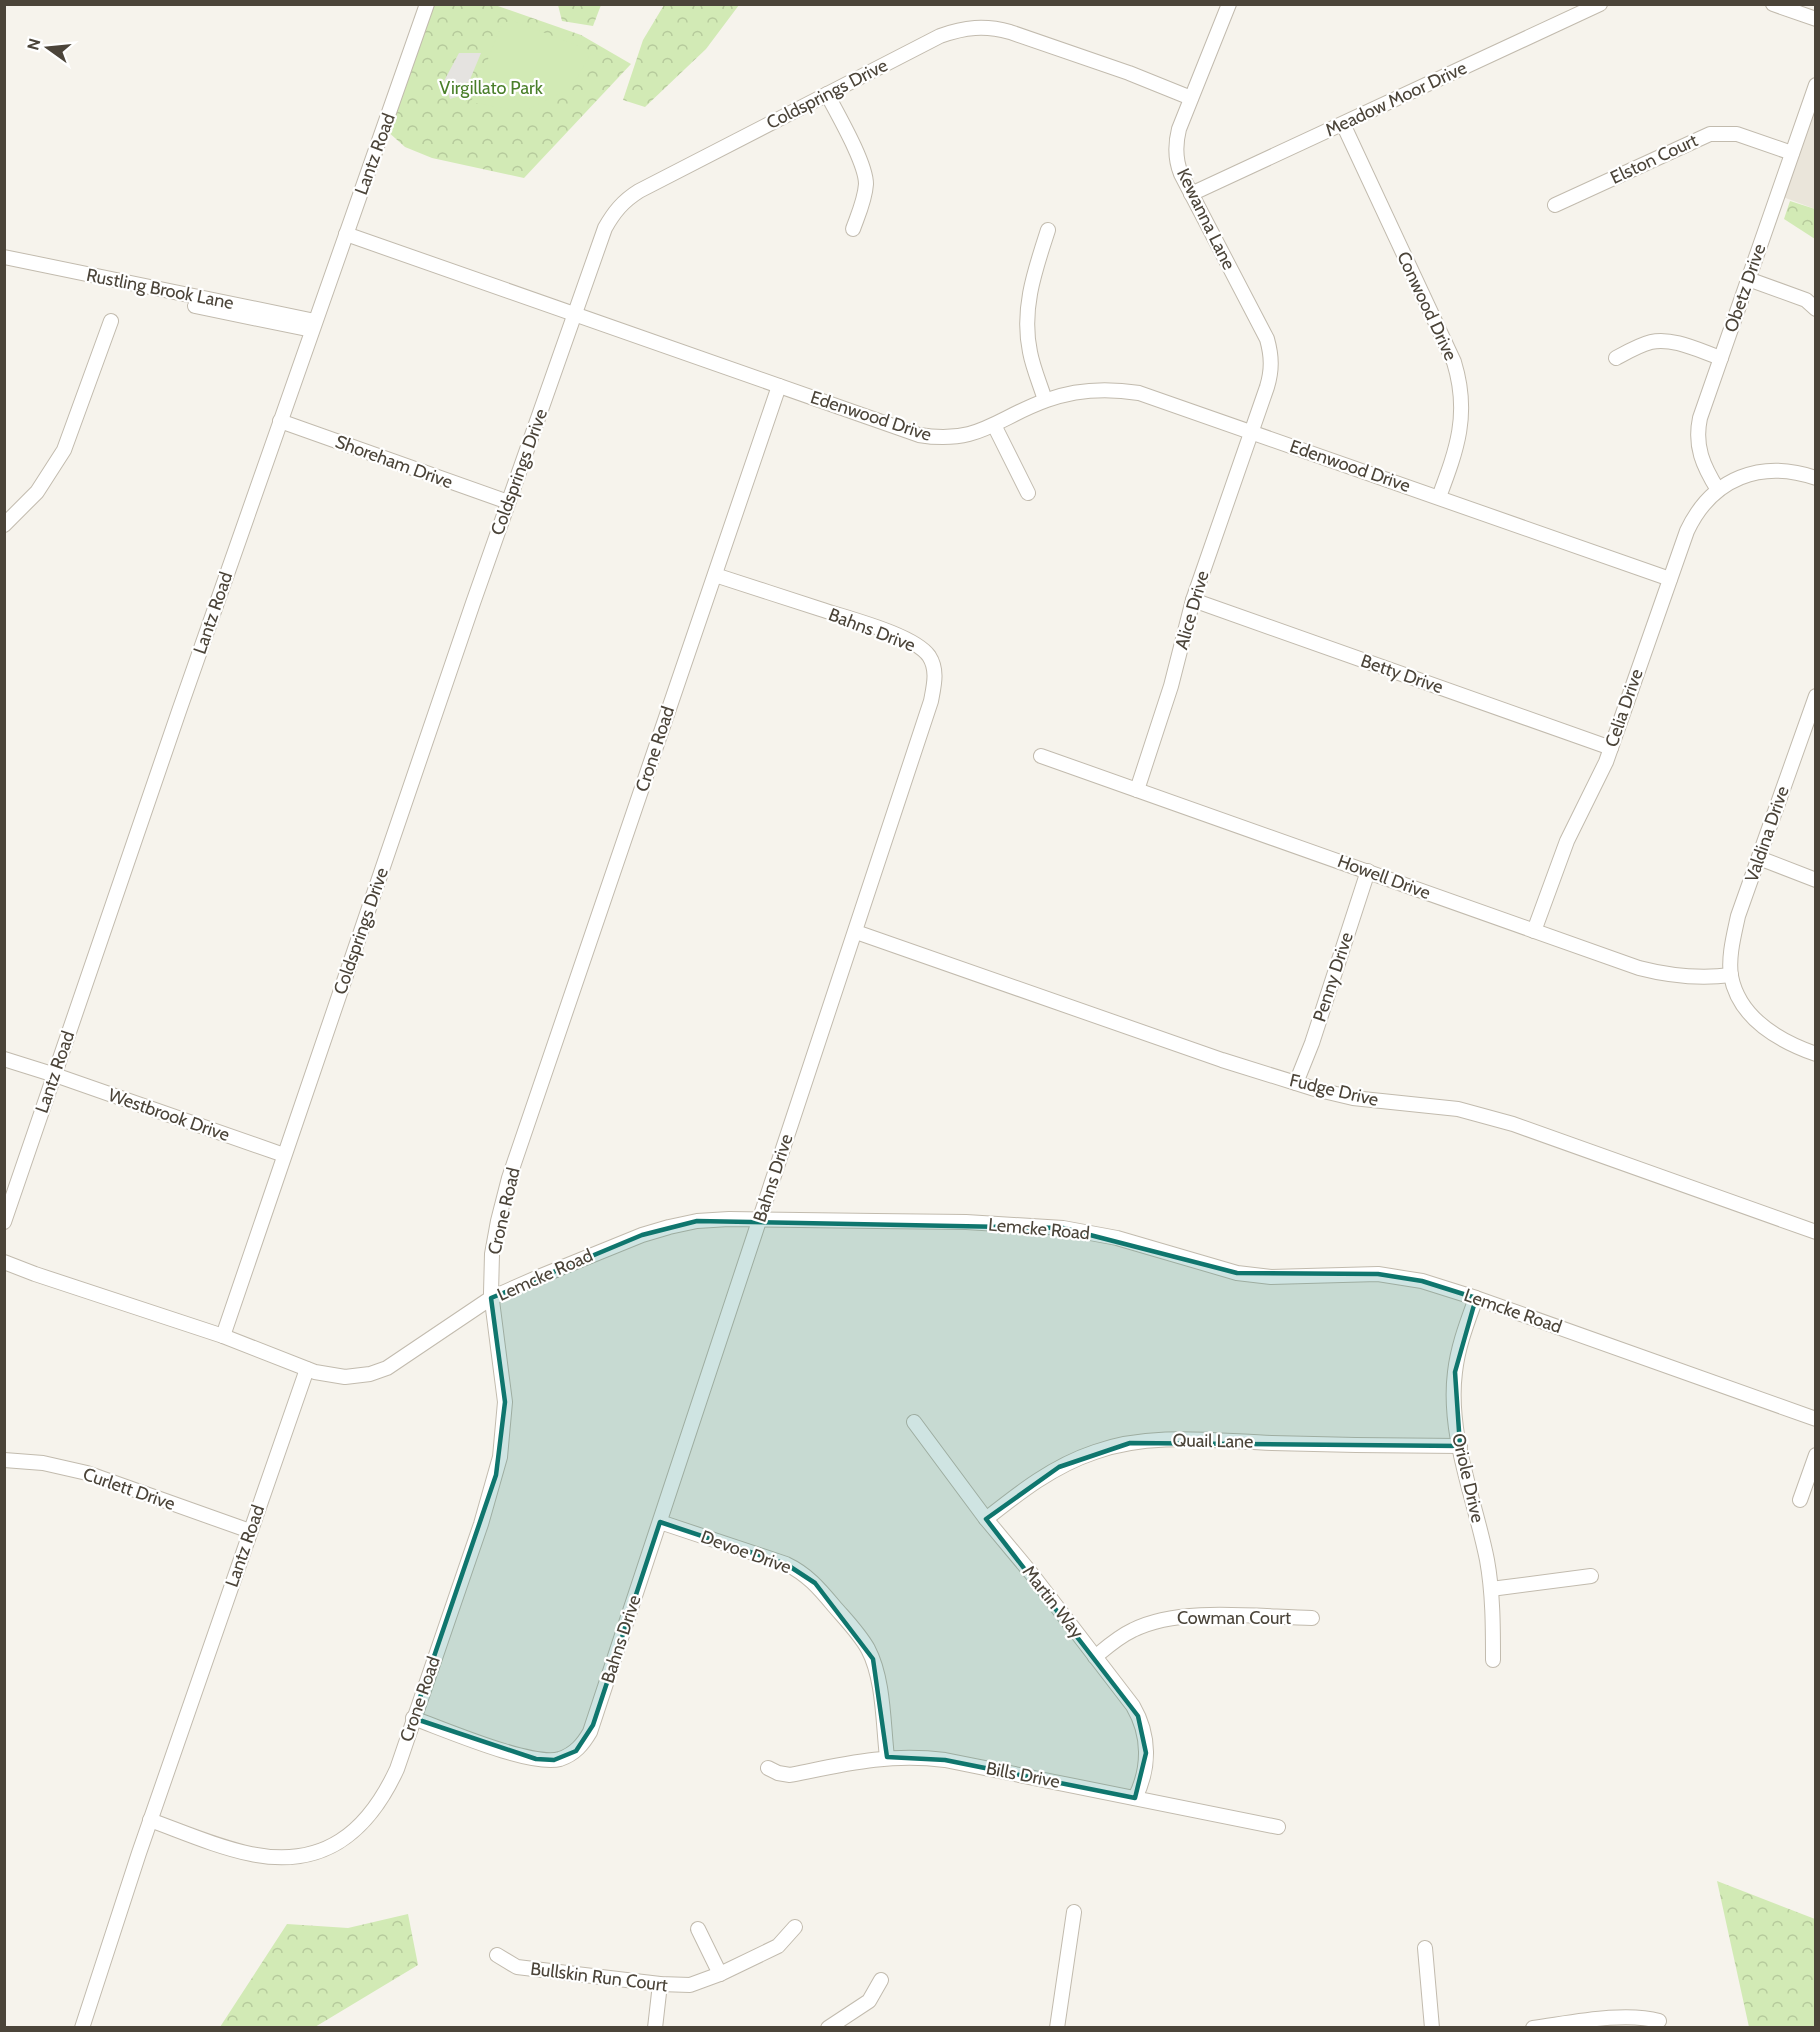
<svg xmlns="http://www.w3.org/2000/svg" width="1820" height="2032" font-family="Cabin,sans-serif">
<defs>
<pattern id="forest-crowns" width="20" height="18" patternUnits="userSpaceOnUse" patternTransform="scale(1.5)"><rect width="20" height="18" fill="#d2eab5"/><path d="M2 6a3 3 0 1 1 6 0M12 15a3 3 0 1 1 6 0" fill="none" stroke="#b6ca9c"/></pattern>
</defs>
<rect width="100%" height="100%" fill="#f6f3ec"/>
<path fill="#eae5da" d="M1815 103V209L1783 197Z"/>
<g fill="url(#forest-crowns)">
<path d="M431 5H495L581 35 631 64 524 178 432 158 405 147 386 130Z"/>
<path d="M558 5V4L601 5 593 26 562 21Z"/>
<path d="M664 5H739L706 49 645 107 623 100 643 40Z"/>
<path d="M1790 201 1815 209V239L1784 219Z"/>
<path d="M1717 1881 1815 1919V2027H1749Z"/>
<path d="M408 1914 418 1965 315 2027H220L287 1924 348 1928Z"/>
</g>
<path fill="#d2eab5" d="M511 20 592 51 572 87 523 112 471 102 502 24Z"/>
<path fill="#e5e3e0" d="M459 53H481L469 82 459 85 463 95 450 99 444 81Z"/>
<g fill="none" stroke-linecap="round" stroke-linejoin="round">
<g stroke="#c2bbae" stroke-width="16">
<g id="minor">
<path d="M1773 4 1816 19"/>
<path d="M827 94C838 115 866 163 866 184 865 200 858 215 853 229"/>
<path d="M1343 124 1454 362C1470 414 1457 449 1439 497"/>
<path d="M1191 194 1600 4"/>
<path d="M1555 205 1710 134H1737L1792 153"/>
<path d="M346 234 919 435C979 445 996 418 1047 400 1077 389 1108 388 1139 393L1670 579"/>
<path d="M4 257 315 321"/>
<path d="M1748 279 1806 300 1816 309"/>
<path d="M195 306 312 330"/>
<path d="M1616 358C1627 352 1639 345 1651 342 1673 337 1700 351 1721 358"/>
<path d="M1045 400C1040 384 1033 368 1030 352 1021 309 1035 270 1048 230"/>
<path d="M280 421 508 502"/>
<path d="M994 425 1028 493"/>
<path d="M1718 490C1703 466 1694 446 1700 418L1816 85"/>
<path d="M4 525 37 492 64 450 111 321"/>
<path d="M1193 600 1611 748"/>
<path d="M1816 696 1738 916C1734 935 1728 957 1731 976 1739 1018 1779 1041 1816 1054"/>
<path d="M1041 756 1639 968C1670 976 1700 979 1731 975"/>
<path d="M1137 790 1171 686 1193 600 1267 387C1272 370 1272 357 1267 339L1181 174C1175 159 1175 145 1179 129L1229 4"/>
<path d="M1759 858 1816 880"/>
<path d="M1534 931 1567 841 1606 762 1687 531C1712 478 1761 459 1816 478"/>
<path d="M856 932 1222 1060 1315 1089 1353 1098 1458 1109 1513 1124 1816 1232"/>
<path d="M4 1059 55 1075 284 1155"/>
<path d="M1296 1083 1312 1043 1368 871"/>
<path d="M4 1222 179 711 427 4"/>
<path d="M4 1262 35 1274 223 1336 315 1372 345 1377 370 1374 387 1368 491 1298 541 1276 642 1235 669 1227 697 1221 729 1219 876 1221 966 1222 1063 1228 1117 1238 1237 1273 1271 1277 1378 1274 1422 1281 1476 1298 1816 1419"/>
<path d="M1476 1298C1467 1323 1458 1346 1455 1372 1447 1435 1475 1499 1487 1560 1493 1593 1493 1627 1493 1660"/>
<path d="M223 1336 473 603 605 228C614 212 623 201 639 191L940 36C965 27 985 25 1010 32L1129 73 1191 98"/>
<path d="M914 1422 986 1519 1031 1573 1133 1706C1150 1735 1150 1768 1135 1798"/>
<path d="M4 1460 43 1463 87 1473 250 1531"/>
<path d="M1800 1500 1816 1455"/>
<path d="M986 1519C1020 1492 1053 1466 1095 1452 1151 1432 1214 1441 1272 1443 1335 1445 1397 1446 1460 1446"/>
<path d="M660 1522 786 1564C807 1574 819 1588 834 1606 846 1620 859 1633 868 1649 884 1679 883 1724 887 1757"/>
<path d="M1491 1589 1591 1576"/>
<path d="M1095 1657C1107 1647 1118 1637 1133 1630 1180 1606 1259 1617 1312 1618"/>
<path d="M413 1718C444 1729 531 1767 560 1759 575 1754 583 1744 590 1732L931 701C934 685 938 670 929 656 913 634 846 618 820 609 785 598 750 586 715 575"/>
<path d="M768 1768 778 1773 790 1775C845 1764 888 1753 945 1760L1278 1827"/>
<path d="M150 1820C183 1832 217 1847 251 1854 324 1869 368 1832 397 1769L481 1524 500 1457 505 1402 491 1293 492 1254 498 1221 509 1178 779 386"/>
<path d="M698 1929 720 1974"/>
<path d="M1425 1948 1432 2028"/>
<path d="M497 1955 517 1967 660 1984 690 1985 720 1974 778 1946 795 1927"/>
<path d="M82 2028 139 1853 307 1369"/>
<path d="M655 2028 660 1984"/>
<path d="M828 2028 869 2001 881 1980"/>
<path d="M1057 2028 1074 1912"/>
<path d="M1533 2028C1570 2023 1624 2011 1659 2021"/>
</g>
</g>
<use href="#minor" stroke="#fff" stroke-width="14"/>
</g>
<path fill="#0f766e" fill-opacity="0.2" stroke="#0f766e" stroke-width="4.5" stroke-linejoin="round" d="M697 1221 1063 1228 1237 1273 1378 1274 1422 1281 1476 1298 1455 1372 1460 1446 1130 1443 1059 1467 986 1519 1138 1716 1146 1753 1135 1798 945 1760 887 1757 873 1659 815 1583 786 1564 660 1522 593 1725 576 1751 554 1760 536 1759 413 1718 496 1475 505 1402 491 1298 642 1235Z"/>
<g text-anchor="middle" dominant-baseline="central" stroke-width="4.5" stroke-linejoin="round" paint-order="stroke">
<g font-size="18" fill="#4a7f2a" stroke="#fff">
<text x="491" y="88">Virgillato Park</text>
</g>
<g font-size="18" fill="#4b4439" stroke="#fff">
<text transform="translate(827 94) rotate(-27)">Coldsprings Drive</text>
<text transform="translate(1396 99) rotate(-25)">Meadow Moor Drive</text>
<text transform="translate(375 154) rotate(-70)">Lantz Road</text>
<text transform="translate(1654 159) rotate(-25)">Elston Court</text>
<text transform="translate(1206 219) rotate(64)">Kewanna Lane</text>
<text transform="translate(1745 288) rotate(-71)">Obetz Drive</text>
<text transform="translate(160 289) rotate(11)">Rustling Brook Lane</text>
<text transform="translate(1427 306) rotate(65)">Conwood Drive</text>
<text transform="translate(871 416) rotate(18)">Edenwood Drive</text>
<text transform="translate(394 462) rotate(20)">Shoreham Drive</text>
<text transform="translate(1350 466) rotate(19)">Edenwood Drive</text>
<text transform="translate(519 472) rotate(-70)">Coldsprings Drive</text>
<text transform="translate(1192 610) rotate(-74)">Alice Drive</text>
<text transform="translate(213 613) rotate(-71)">Lantz Road</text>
<text transform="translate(872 630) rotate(21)">Bahns Drive</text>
<text transform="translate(1402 674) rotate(19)">Betty Drive</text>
<text transform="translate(1624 708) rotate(-71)">Celia Drive</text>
<text transform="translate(655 749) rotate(-72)">Crone Road</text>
<text transform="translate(1767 834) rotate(-71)">Valdina Drive</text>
<text transform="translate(1384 877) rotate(20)">Howell Drive</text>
<text transform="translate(361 931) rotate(-71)">Coldsprings Drive</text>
<text transform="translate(1333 977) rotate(-72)">Penny Drive</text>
<text transform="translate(55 1072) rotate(-71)">Lantz Road</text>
<text transform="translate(1334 1090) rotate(13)">Fudge Drive</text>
<text transform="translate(169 1115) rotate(19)">Westbrook Drive</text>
<text transform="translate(773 1178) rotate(-72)">Bahns Drive</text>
<text transform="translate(504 1211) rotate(-77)">Crone Road</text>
<text transform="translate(1039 1229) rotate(5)">Lemcke Road</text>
<text transform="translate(545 1275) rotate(-24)">Lemcke Road</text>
<text transform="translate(1513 1311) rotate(19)">Lemcke Road</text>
<text transform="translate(1213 1441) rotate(1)">Quail Lane</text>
<text transform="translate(1468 1478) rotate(77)">Oriole Drive</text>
<text transform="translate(129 1489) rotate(19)">Curlett Drive</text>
<text transform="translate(245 1546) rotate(-71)">Lantz Road</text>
<text transform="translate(746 1552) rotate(20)">Devoe Drive</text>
<text transform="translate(1053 1602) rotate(52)">Martin Way</text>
<text x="1234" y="1618">Cowman Court</text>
<text transform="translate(621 1639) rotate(-72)">Bahns Drive</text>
<text transform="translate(420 1699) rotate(-71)">Crone Road</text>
<text transform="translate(1023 1775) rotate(11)">Bills Drive</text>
<text transform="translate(599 1977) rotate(7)">Bullskin Run Court</text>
</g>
</g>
<rect width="1820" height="2032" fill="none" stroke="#4b4439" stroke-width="12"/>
<g transform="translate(48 48) rotate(285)" stroke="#ffffff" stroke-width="4.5" paint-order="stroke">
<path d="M0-4.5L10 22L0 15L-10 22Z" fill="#4b4439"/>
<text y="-9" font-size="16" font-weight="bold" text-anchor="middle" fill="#4b4439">N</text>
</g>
</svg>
